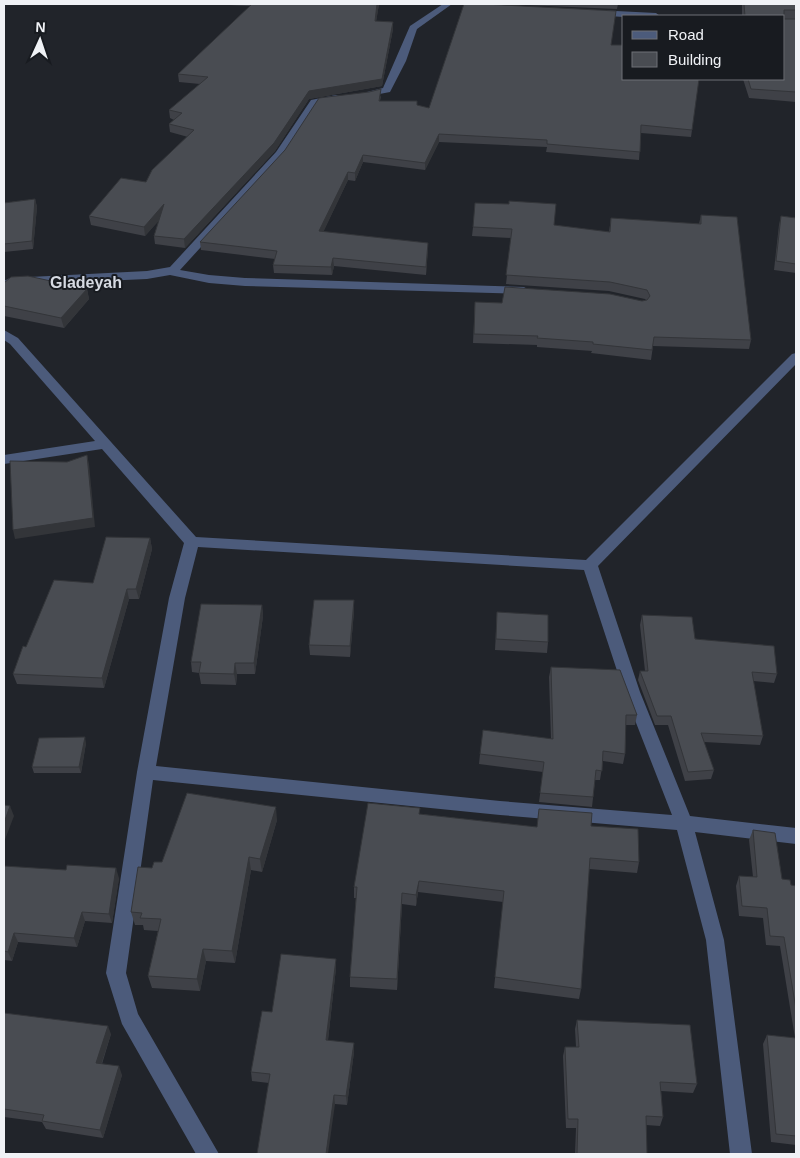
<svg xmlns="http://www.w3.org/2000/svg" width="800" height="1158" font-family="Helvetica,sans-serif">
<rect width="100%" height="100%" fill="#21242a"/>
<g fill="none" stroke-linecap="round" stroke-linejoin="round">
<g fill="#4c5b7b" fill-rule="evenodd">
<path d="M443 4H452L417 29 406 61 390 92 359 98V94L383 88 410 26Z"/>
<path d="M596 10 656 13 660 16 624 17 593 15V11Z"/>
<path d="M336 95 339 96V100L317 104 284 156 180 270 209 275 245 278 524 287 530 291 528 294 245 286 209 283 170 275 147 279 13 285 4 289V281L10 278 147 271 170 267 276 152 311 100Z"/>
<path d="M4 330 18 338 196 537 586 560 792 354 796 353V364L598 566 640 692 690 816 796 828V844L695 832 724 940 752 1154H730L706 940 677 830 500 815 153 780 126 973 138 1014 219 1154H196L122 1024 106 973 137 772 169 598 184 543 102 449 4 464V455L95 441 10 344 4 340ZM198 547 584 570 624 692 672 815 500 801 156 766 185 598Z"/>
</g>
</g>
<g fill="#3f4147">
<path d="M229 4H379L376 21 393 22V29L382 86 309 99 275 151 185 248 155 244 154 236 159 220 145 236 91 225 89 216 146 182 188 137 170 132 169 124 174 120 170 118 169 110 200 84 179 82 178 74 250 6 229 5Z"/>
<path d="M502 4H618L617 9Z"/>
<path d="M742 4H796V102L749 98 743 79H784V16H742Z"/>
<path d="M612 45 692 130 691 137 641 133 639 160 546 152 547 147 439 142 425 170 363 162 355 181 348 180 323 232 428 243 426 275 334 266 332 275 274 273 273 265 275 259 201 250 200 242 381 96 380 101 417 105 429 108Z"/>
<path d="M35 199 37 207 33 249 4 252V203Z"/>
<path d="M701 215 751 340 749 349 653 346 651 360 591 353 592 351 537 347V345L473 343 475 302 502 303 642 301 646 300 645 299 609 291 506 284 511 238 472 236 473 227 554 225 609 232 611 218 699 224Z"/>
<path d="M781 216 796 218V273L774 270 779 225Z"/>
<path d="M4 283 87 289 89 299 64 328 4 316Z"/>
<path d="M150 538 152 549 139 599H129L104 688 17 684 13 674 26 647 93 583Z"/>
<path d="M354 600V611L350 657 310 655 309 645Z"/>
<path d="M262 605 263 616 255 674H237L236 685 201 684 199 673 192 672 191 662Z"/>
<path d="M497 612 548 642 547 653 495 650Z"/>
<path d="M642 615 777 674 774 683 753 681 763 736 760 745 704 742 714 770 711 779 685 781 668 725H655L638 680 640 671H645L640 625Z"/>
<path d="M551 667 637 715 635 725H626L625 754 623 764 603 761 600 780H595L592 807 539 802 543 772 479 764 480 754 551 739 549 677Z"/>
<path d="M86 743 81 773H34L32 767Z"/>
<path d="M420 814 536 827 591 826 639 862 637 873 589 869 581 989 579 999 494 988 503 902 418 892 416 906 402 904 397 990 350 987V977L356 898H354V887Z"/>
<path d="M277 820 262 872 251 870 235 963 206 961 200 991 152 988 148 976 158 931 144 930 143 925H135L131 912 152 868 162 862Z"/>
<path d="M753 830 782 879 791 885 796 886V1145L771 1142 763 1044 767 1035 795 1038 780 946 766 945 763 918 739 916 736 886 739 876 753 877 749 840Z"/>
<path d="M4 866 119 878 112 923 85 921 77 947 18 942 12 961 4 960Z"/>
<path d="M336 959V968L328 1040 354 1052 347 1105 335 1104 269 1083 252 1081 251 1072 272 1012Z"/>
<path d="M4 1013 111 1034 102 1064 122 1075 103 1138 46 1129 42 1122 4 1117Z"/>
<path d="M577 1020 697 1084 693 1093 661 1091 663 1117 660 1126 646 1125 647 1154H575L576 1128H566L563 1056 565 1047H576L575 1029Z"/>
</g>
<g fill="#333539">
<path d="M377 4H379L375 29V21Z"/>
<path d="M393 22V29L382 86 309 99 275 151 185 248 184 239 309 91Z"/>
<path d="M439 134V142L425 170V163Z"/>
<path d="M363 155V162L355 181V173Z"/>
<path d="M348 172V180L320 239 319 231Z"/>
<path d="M35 199 37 207 33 249 32 241Z"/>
<path d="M164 204 166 213 145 236 144 227Z"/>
<path d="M428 243V251L426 275V267Z"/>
<path d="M333 258 334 266 332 275 331 267Z"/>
<path d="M87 289 89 299 64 328 61 318Z"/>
<path d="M87 455 89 464 95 527 15 539 13 530Z"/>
<path d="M150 538 152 549 139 599 136 589Z"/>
<path d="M127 589 129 599 104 688 102 678Z"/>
<path d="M354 600V611L350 657V646Z"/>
<path d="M262 605 263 616 255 674 254 663Z"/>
<path d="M235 663 237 674 236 685 234 674Z"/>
<path d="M85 737 86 743 81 773 79 767Z"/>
<path d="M10 806 14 816 4 842V823Z"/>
<path d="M276 807 277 820 262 872 260 859Z"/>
<path d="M249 857 251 870 235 963 232 951Z"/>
<path d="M116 868 119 878 112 923 109 914Z"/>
<path d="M419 881 418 892 416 906V895Z"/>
<path d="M402 893V904L397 990V979Z"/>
<path d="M82 912 85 921 77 947 74 938Z"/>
<path d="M14 933 18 942 12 961 8 952Z"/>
<path d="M203 949 206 961 200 991 197 979Z"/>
<path d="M336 959V968L327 1049 326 1040Z"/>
<path d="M108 1026 111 1034 99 1071 96 1063Z"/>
<path d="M354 1043V1052L347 1105 346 1096Z"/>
<path d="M119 1066 122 1075 103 1138 100 1130Z"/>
<path d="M334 1095 335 1104 328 1154H326Z"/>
</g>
<g fill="#494c52" stroke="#333539">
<path d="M252 4H377L375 21 393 22 382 79 309 91 274 143 184 239 154 236 164 204 144 227 89 216 121 178 146 182 152 170 194 130 169 124 182 113 169 110 208 77 178 74Z"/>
<path d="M464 4H484L616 11 611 45H624V79H699L692 130 641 125 640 152 547 144V140L439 134 425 163 363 155 355 173 348 172 319 231 428 243 426 267 333 258 331 267 273 265 277 251 200 242 285 150 319 98 369 92 381 89 379 101H417V105L429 108Z"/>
<path d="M744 4H796V10H784V19H796V92L751 89 748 79H784V16H745Z"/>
<path d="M35 199 32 241 4 244V203Z"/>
<path d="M509 201 556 204 554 225 610 232 611 218 701 224V215L737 217 751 340 654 337 652 350 593 344V342L537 338 538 336 474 334 475 302 502 303 505 287 610 294 642 301 647 300 650 296 647 290 610 282 506 275 512 229 473 227 475 203 509 204Z"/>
<path d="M781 216 796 218V264L776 261Z"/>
<path d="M28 276 87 289 61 318 4 306V283L11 277Z"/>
<path d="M87 455 93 518 13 530 10 461 67 462Z"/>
<path d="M106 537 150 538 136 589H127L102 678 13 674 23 646 26 647 54 580 93 583Z"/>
<path d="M314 600H354L350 646 309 645Z"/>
<path d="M201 604 262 605 254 663H235L234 674 199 673 201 662H191Z"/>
<path d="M497 612 548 615V642L496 639Z"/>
<path d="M642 615 692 617 695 639 774 646 777 674 752 672 763 736 701 733 714 770 688 772 671 716H657L640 671H648Z"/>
<path d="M551 667 620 670 637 715H626L625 754 603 751 602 771 596 770 593 797 540 793 544 762 480 754 483 730 553 739Z"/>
<path d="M85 737 79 767H32L39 738Z"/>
<path d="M187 793 276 807 260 859 249 857 232 951 203 949 197 979 148 976 161 919 140 918 142 913 131 912 138 867 152 868 154 862H162Z"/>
<path d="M368 803 420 808 419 814 537 827 539 809 592 813 591 826 638 829 639 862 590 858 581 989 495 977 504 891 419 881 416 895 402 893 397 979 350 977 357 887H354Z"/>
<path d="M4 805 10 806 4 823Z"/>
<path d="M753 830 775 833 782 879 790 880 791 885 796 886V1009L784 937 770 936 767 908 742 906 739 876 757 877Z"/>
<path d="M67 865 116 868 109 914 82 912 74 938 14 933 8 952 4 951V866L66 870Z"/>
<path d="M281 954 336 959 326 1040 354 1043 346 1096 334 1095 326 1154H257L270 1074 251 1072 262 1011 272 1012Z"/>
<path d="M4 1013 108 1026 96 1063 119 1066 100 1130 42 1121 44 1115 4 1109Z"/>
<path d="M577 1020 690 1025 697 1084 660 1082 663 1117 646 1116 647 1154H577L578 1119H568L565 1047H579Z"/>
<path d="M767 1035 796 1038V1136L776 1134Z"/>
</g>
<g text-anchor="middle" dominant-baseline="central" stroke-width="4" stroke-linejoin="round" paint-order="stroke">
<g font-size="16" font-weight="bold" fill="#d6dae2" stroke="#181b20">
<text x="86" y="282">Gladeyah</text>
</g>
</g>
<rect width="800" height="1158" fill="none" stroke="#f0f2f6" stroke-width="10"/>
<rect x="622" y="15" width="162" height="65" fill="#181b20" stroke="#6e7176"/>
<rect x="632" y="31" width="25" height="8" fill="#4c5b7b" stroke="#6e7176"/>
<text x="668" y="40" font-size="15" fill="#f0f2f6">Road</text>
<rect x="632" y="52" width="25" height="15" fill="#494c52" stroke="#6e7176"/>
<text x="668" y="65" font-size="15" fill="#f0f2f6">Building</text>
<g transform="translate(40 40) rotate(3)" stroke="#181b20" stroke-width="4" paint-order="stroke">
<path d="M0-4L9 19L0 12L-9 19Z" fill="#f0f2f6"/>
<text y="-8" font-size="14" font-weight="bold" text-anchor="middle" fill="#f0f2f6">N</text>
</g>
</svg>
